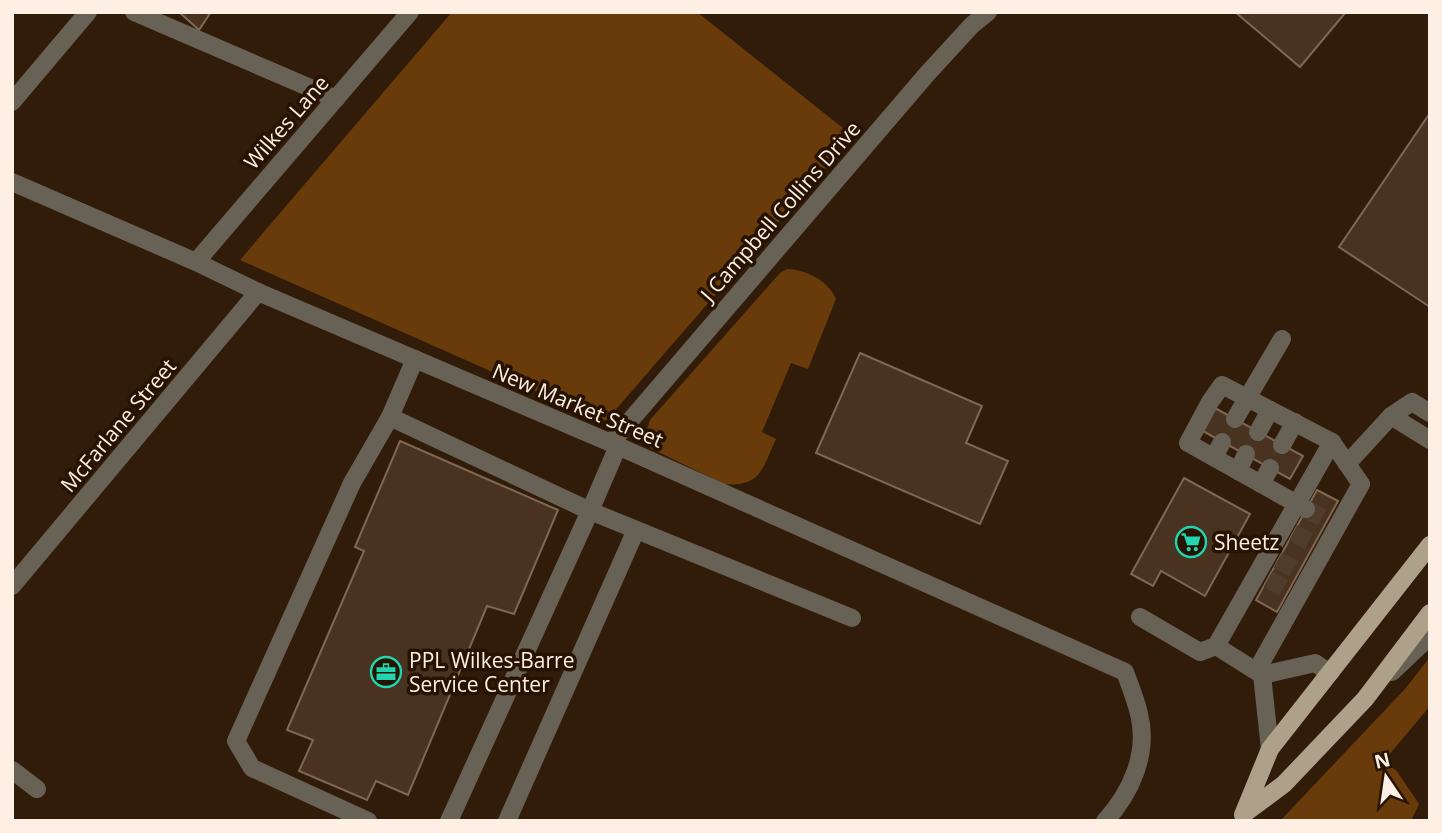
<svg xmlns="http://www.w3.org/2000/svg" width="1442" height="833" font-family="'Open Sans',sans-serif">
<rect width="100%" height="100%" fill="#311c09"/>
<g fill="#693b0a">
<path d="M452 12H697L853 136 605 422 240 260Z"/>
<path d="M787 269C805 269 829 281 836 299L808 369 791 363 762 432 776 439C763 467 761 488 724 484L650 448 645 435 650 420 780 273Z"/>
<path d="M1430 657V706L1383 762 1396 770 1419 804 1411 821H1280L1405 689Z"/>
</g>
<g fill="#493220" stroke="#806753" stroke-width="2">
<path d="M179 12H211L199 30Z"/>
<path d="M1235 12H1346L1300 67Z"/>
<path d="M1430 113V307L1339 247Z"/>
<path d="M860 353 982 406 966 443 1008 461 980 524 816 453Z"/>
<path d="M1213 407 1303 456 1290 479 1201 430Z"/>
<path d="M400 441 558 510 514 614 487 606 408 795 376 781 367 800 299 771 313 740 287 730 364 551 355 547Z"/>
<path d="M1184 478 1250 514 1205 596 1161 571 1153 586 1131 574Z"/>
<path d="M1317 490 1338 501 1277 612 1256 600Z"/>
</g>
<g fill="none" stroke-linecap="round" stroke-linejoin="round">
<g stroke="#503c2a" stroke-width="18" stroke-dasharray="18 9" stroke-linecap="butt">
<path d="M1306 509 1327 520"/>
<path d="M1293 533 1314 544"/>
<path d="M1278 560 1299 572"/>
<path d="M1268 579 1289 591"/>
</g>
<g stroke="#676255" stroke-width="18">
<path d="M134 12 336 99"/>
<path d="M12 102 88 12"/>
<path d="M12 182 196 262 258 292 611 443 1125 672C1130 686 1136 700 1139 714 1149 753 1131 793 1105 821"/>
<path d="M196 262 410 12"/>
<path d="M415 359 390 417 590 511 618 446"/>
<path d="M1391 416 1430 440"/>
<path d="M1235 419 1282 339"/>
<path d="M1258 432 1270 410"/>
<path d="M611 443 927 74 972 25 988 12"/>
<path d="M1282 445 1295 422"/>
<path d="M1214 457 1222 442"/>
<path d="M1347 464 1391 416 1412 402 1430 413"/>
<path d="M1238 471 1246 454"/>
<path d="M1261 484 1270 468"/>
<path d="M12 586 258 292"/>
<path d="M1140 617 1200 652 1216 646"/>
<path d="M1257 670 1361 484 1332 442 1222 385 1210 402 1188 443 1306 509"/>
<path d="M1392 672 1430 636"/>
<path d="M1262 675 1315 663 1330 673"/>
<path d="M1270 749 1262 675 1216 646 1332 442"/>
<path d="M12 770 37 789"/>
<path d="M368 821 252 768 236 741 352 483 390 417"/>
<path d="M449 821 590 511 852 618"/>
<path d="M507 821 636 530"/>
</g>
<g stroke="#ada289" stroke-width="18">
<path d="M1245 813 1284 784 1365 699 1430 613"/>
<path d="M1243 815 1270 749 1430 545"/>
</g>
</g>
<defs>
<g id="supermarket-ring" transform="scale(1.575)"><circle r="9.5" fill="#271302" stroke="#20d5b0" stroke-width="1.5"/><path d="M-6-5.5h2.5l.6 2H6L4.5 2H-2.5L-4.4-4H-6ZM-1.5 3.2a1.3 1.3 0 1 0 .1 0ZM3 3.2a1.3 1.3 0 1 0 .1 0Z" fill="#20d5b0"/></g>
<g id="office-ring" transform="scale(1.575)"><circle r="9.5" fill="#271302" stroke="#20d5b0" stroke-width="1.5"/><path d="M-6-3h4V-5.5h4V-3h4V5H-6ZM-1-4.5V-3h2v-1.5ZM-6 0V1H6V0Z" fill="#20d5b0"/></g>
</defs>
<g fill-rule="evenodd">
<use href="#supermarket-ring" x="1191" y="542"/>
<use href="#office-ring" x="386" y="672"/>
</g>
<g text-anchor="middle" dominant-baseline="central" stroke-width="7" stroke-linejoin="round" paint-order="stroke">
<g font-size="21" fill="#feefe4" stroke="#271302">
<text transform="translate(286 122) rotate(-49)">Wilkes Lane</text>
<text transform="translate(780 211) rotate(-49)">J Campbell Collins Drive</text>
<text transform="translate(578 405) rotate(23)">New Market Street</text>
<text transform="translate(118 425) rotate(-50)">McFarlane Street</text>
</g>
<g font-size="21" fill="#feefe4" stroke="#271302" text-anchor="start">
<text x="1214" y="542">Sheetz</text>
<text x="409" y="660">PPL Wilkes-Barre<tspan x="409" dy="24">Service Center</tspan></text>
</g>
</g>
<rect width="1442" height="833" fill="none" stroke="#feefe4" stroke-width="28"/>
<g transform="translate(1386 777) rotate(347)" stroke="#271302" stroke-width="5" paint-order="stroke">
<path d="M0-5L12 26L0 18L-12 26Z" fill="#feefe4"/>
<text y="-10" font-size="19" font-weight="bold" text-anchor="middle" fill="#feefe4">N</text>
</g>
</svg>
